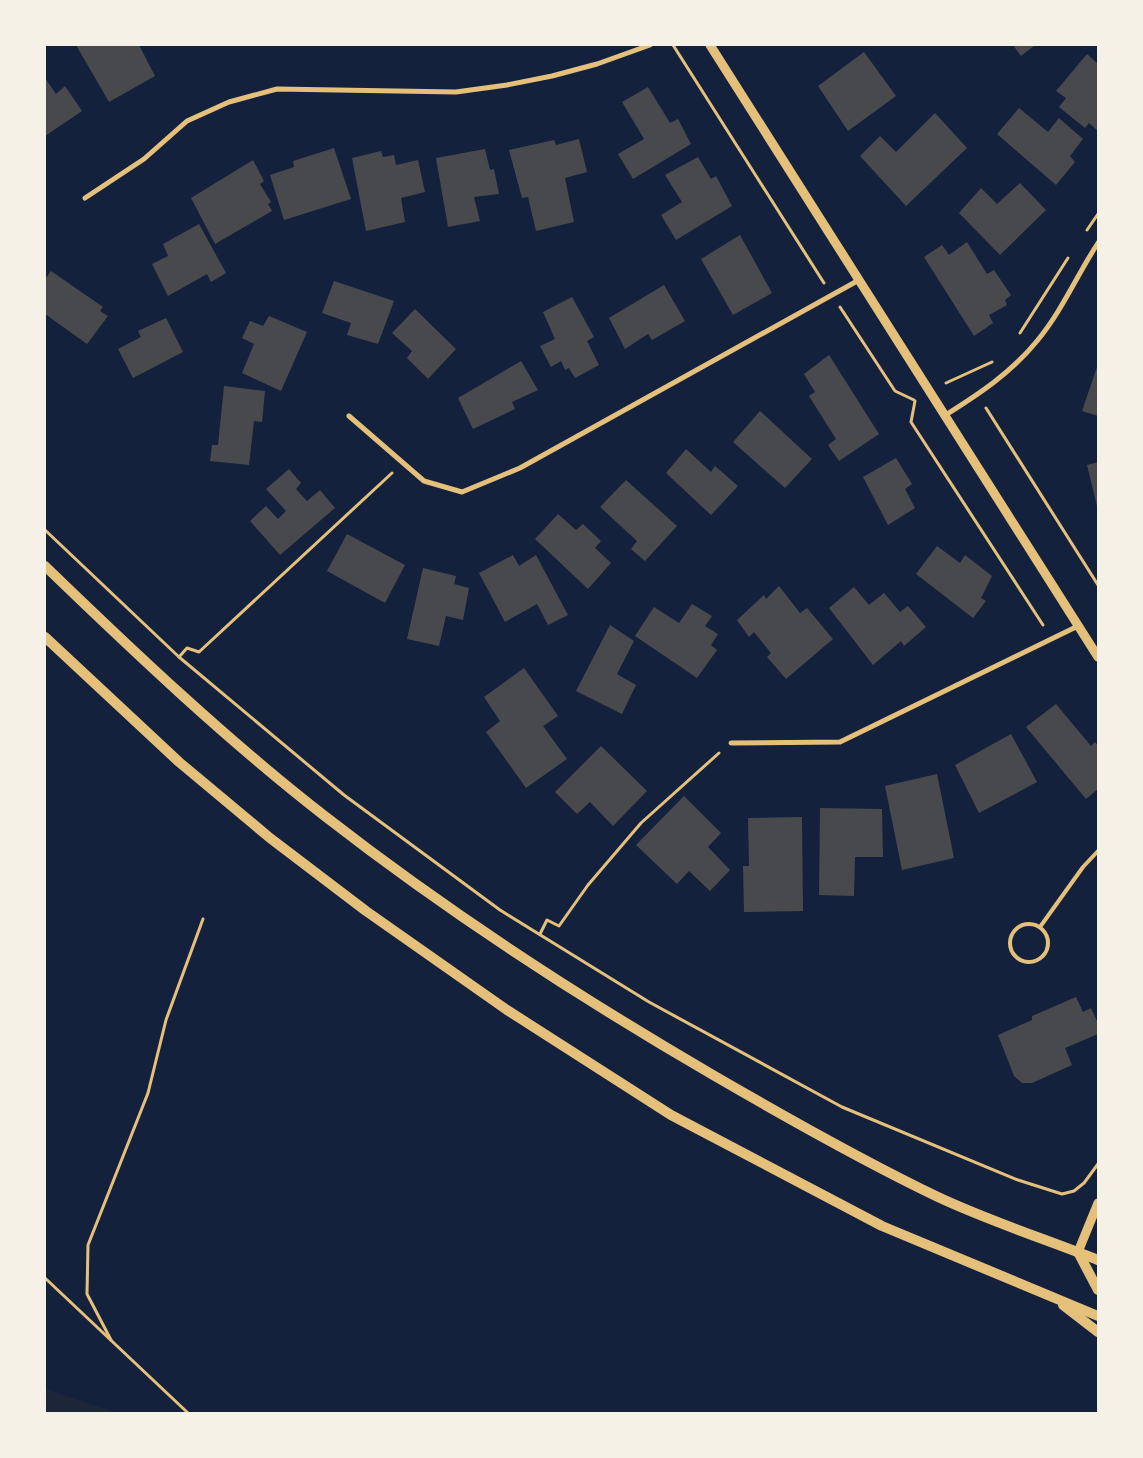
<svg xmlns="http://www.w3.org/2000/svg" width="1143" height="1458" font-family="'Titillium Web',sans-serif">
<rect width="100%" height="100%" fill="#14213d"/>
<path fill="#1d2539" d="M45 1389 117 1413H45Z"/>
<g fill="#48494c">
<path d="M76 45H139L155 76 109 102Z"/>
<path d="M1013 45H1035L1021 56Z"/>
<path d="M864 52 896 96 848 131 818 86Z"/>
<path d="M1087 54 1098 64V131L1089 123 1085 128 1059 107 1066 98 1056 91Z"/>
<path d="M45 78 56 94 65 86 82 111 45 136Z"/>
<path d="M648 87 670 123 678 119 691 144 633 179 618 154 644 139 622 102Z"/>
<path d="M1019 108 1048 132 1059 118 1083 139 1070 156 1075 162 1056 185 997 134Z"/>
<path d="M935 113 967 148 906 206 860 156 880 136 896 152Z"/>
<path d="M579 139 587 172 565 178 574 222 536 231 528 197 522 198 509 150 554 140 556 145Z"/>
<path d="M334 148 351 199 284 220 270 175 294 167 293 161Z"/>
<path d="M485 149 490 170 494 169 499 194 474 197 480 221 448 227 436 158Z"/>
<path d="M381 151 383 157 394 155 396 165 418 160 425 192 401 198 405 222 366 231 352 158Z"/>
<path d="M698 157 711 179 716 176 732 206 676 240 661 215 682 202 665 175Z"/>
<path d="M253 160 264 181 260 184 271 202 268 204 272 211 215 244 191 198Z"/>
<path d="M1020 183 1046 210 1000 255 959 213 981 188 997 204Z"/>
<path d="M199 224 226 273 211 282 207 274 168 296 152 264 168 256 163 244Z"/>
<path d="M740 235 772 293 733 315 701 259Z"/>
<path d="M967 242 987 274 994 270 1011 295 1005 300 1007 305 989 315 993 323 974 336 924 257 942 245 949 255Z"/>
<path d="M51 271 103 307 100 311 108 316 87 344 45 314V279Z"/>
<path d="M334 281 394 301 378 344 347 335 351 323 322 313Z"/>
<path d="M664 285 685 321 652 340 648 334 625 349 609 318Z"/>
<path d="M572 297 594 337 587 341 599 365 575 378 569 368 565 370 561 361 551 367 540 346 555 339 543 312Z"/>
<path d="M415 309 456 349 428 379 407 358 412 351 392 333Z"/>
<path d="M269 316 307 332 281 391 242 373 254 344 242 338 250 321 263 326Z"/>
<path d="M166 318 183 352 133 378 118 349 141 337 138 331Z"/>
<path d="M829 355 879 434 839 461 828 445 836 439 809 396 815 392 804 374Z"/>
<path d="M521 361 538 390 512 402 515 409 473 429 458 398Z"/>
<path d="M1098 364V416L1082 411Z"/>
<path d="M224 386 265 391 262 422 254 421 249 465 210 461 212 445H218Z"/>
<path d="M760 411 812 459 785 488 733 442Z"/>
<path d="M686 449 711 472 715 466 738 486 711 515 666 473Z"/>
<path d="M896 458 912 484 905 489 915 508 888 525 863 477Z"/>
<path d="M1098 462V505L1097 506 1087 465Z"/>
<path d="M289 469 301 483 296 489 307 501 320 490 335 508 280 555 250 521 266 506 278 519 286 511 266 489Z"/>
<path d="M626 480 677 526 645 561 631 549 637 541 600 507Z"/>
<path d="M558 514 576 530 583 524 601 541 595 548 611 563 588 589 535 539Z"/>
<path d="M347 534 405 565 385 603 327 571Z"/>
<path d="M937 546 960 563 965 555 992 576 981 598 986 601 973 618 916 574Z"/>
<path d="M513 555 519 566 536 555 568 615 548 625 537 604 505 622 479 573Z"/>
<path d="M423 568 456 576 454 584 469 588 463 620 446 616 439 646 407 639Z"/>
<path d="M779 586 800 613 807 608 833 639 786 679 767 657 771 653 754 632 749 637 737 620 764 595 766 599Z"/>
<path d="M854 587 869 605 884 593 900 612 908 606 926 627 904 646 901 641 873 665 829 608Z"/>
<path d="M692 604 712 616 705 626 718 634 711 645 717 650 697 678 635 636 654 607 679 623Z"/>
<path d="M610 625 634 641 617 674 636 685 622 714 576 691Z"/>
<path d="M524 668 558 716 543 726 567 759 526 788 486 732 500 721 484 697Z"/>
<path d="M1056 704 1091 746 1095 742 1098 746V789L1086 799 1026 727Z"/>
<path d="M1011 734 1037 782 979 813 955 765Z"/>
<path d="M601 746 647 791 613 826 590 802 577 814 555 792Z"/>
<path d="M937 774 954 858 902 870 885 786Z"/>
<path d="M684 796 721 833 708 847 730 870 710 891 689 871 677 884 636 845Z"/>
<path d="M820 808 882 809 883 857H855L854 896 819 895Z"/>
<path d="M802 817 803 911 744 912 743 866H749L748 818Z"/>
<path d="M1076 997 1083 1012 1091 1008 1098 1023V1034L1065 1048 1072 1065 1032 1083H1022L1014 1076 998 1035 1032 1020V1016Z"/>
</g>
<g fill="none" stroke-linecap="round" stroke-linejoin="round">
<g stroke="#e5c07b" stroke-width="3">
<path d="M673 45 824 283"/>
<path d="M1087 230 1098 214"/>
<path d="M840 307 895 391 914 400"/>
<path d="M1020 333 1068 258"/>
<path d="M946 383 992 362"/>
<path d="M915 401 911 422 1043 625"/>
<path d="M986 408 1098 585"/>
<path d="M45 530 179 657 344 795 500 910 649 1002 842 1107 1018 1180 1062 1194 1074 1191 1084 1183 1098 1164"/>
<path d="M179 657 187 648 199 652 392 473"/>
<path d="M540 934 547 920 559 926 588 885 641 823 719 753"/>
<path d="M45 1278 188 1413"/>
<path d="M111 1340 87 1294 88 1245 148 1093 166 1020 203 919"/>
</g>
<g stroke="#e5c07b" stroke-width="4">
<circle cx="1029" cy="943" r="19"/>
<path d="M1040 927 1083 867 1098 851"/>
</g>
<g stroke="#e5c07b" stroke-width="5">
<path d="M85 198 144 159 187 121 229 102 277 89 456 92 507 85 552 76 597 64 650 45"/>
<path d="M349 416 424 481 462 492 520 468 859 280"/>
<path d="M944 416C979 394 1011 373 1037 341 1062 311 1077 275 1098 243"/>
<path d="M731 743 840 742 1078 626"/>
</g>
<g stroke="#e5c07b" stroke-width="9">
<path d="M710 45 1098 657"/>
<path d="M1078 1252 1098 1203"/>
</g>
<g stroke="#e5c07b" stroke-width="10">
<path d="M45 566C134 652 228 741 326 817 448 912 579 997 713 1075 787 1118 861 1160 938 1197 989 1221 1045 1239 1098 1260"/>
<path d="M45 637 179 762 270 838 366 911 507 1010 671 1115 882 1226 1098 1316"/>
<path d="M1078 1252 1098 1290"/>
<path d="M1063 1305 1098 1332"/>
</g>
</g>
<rect width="1143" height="1458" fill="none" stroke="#f6f1e7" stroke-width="92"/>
</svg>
